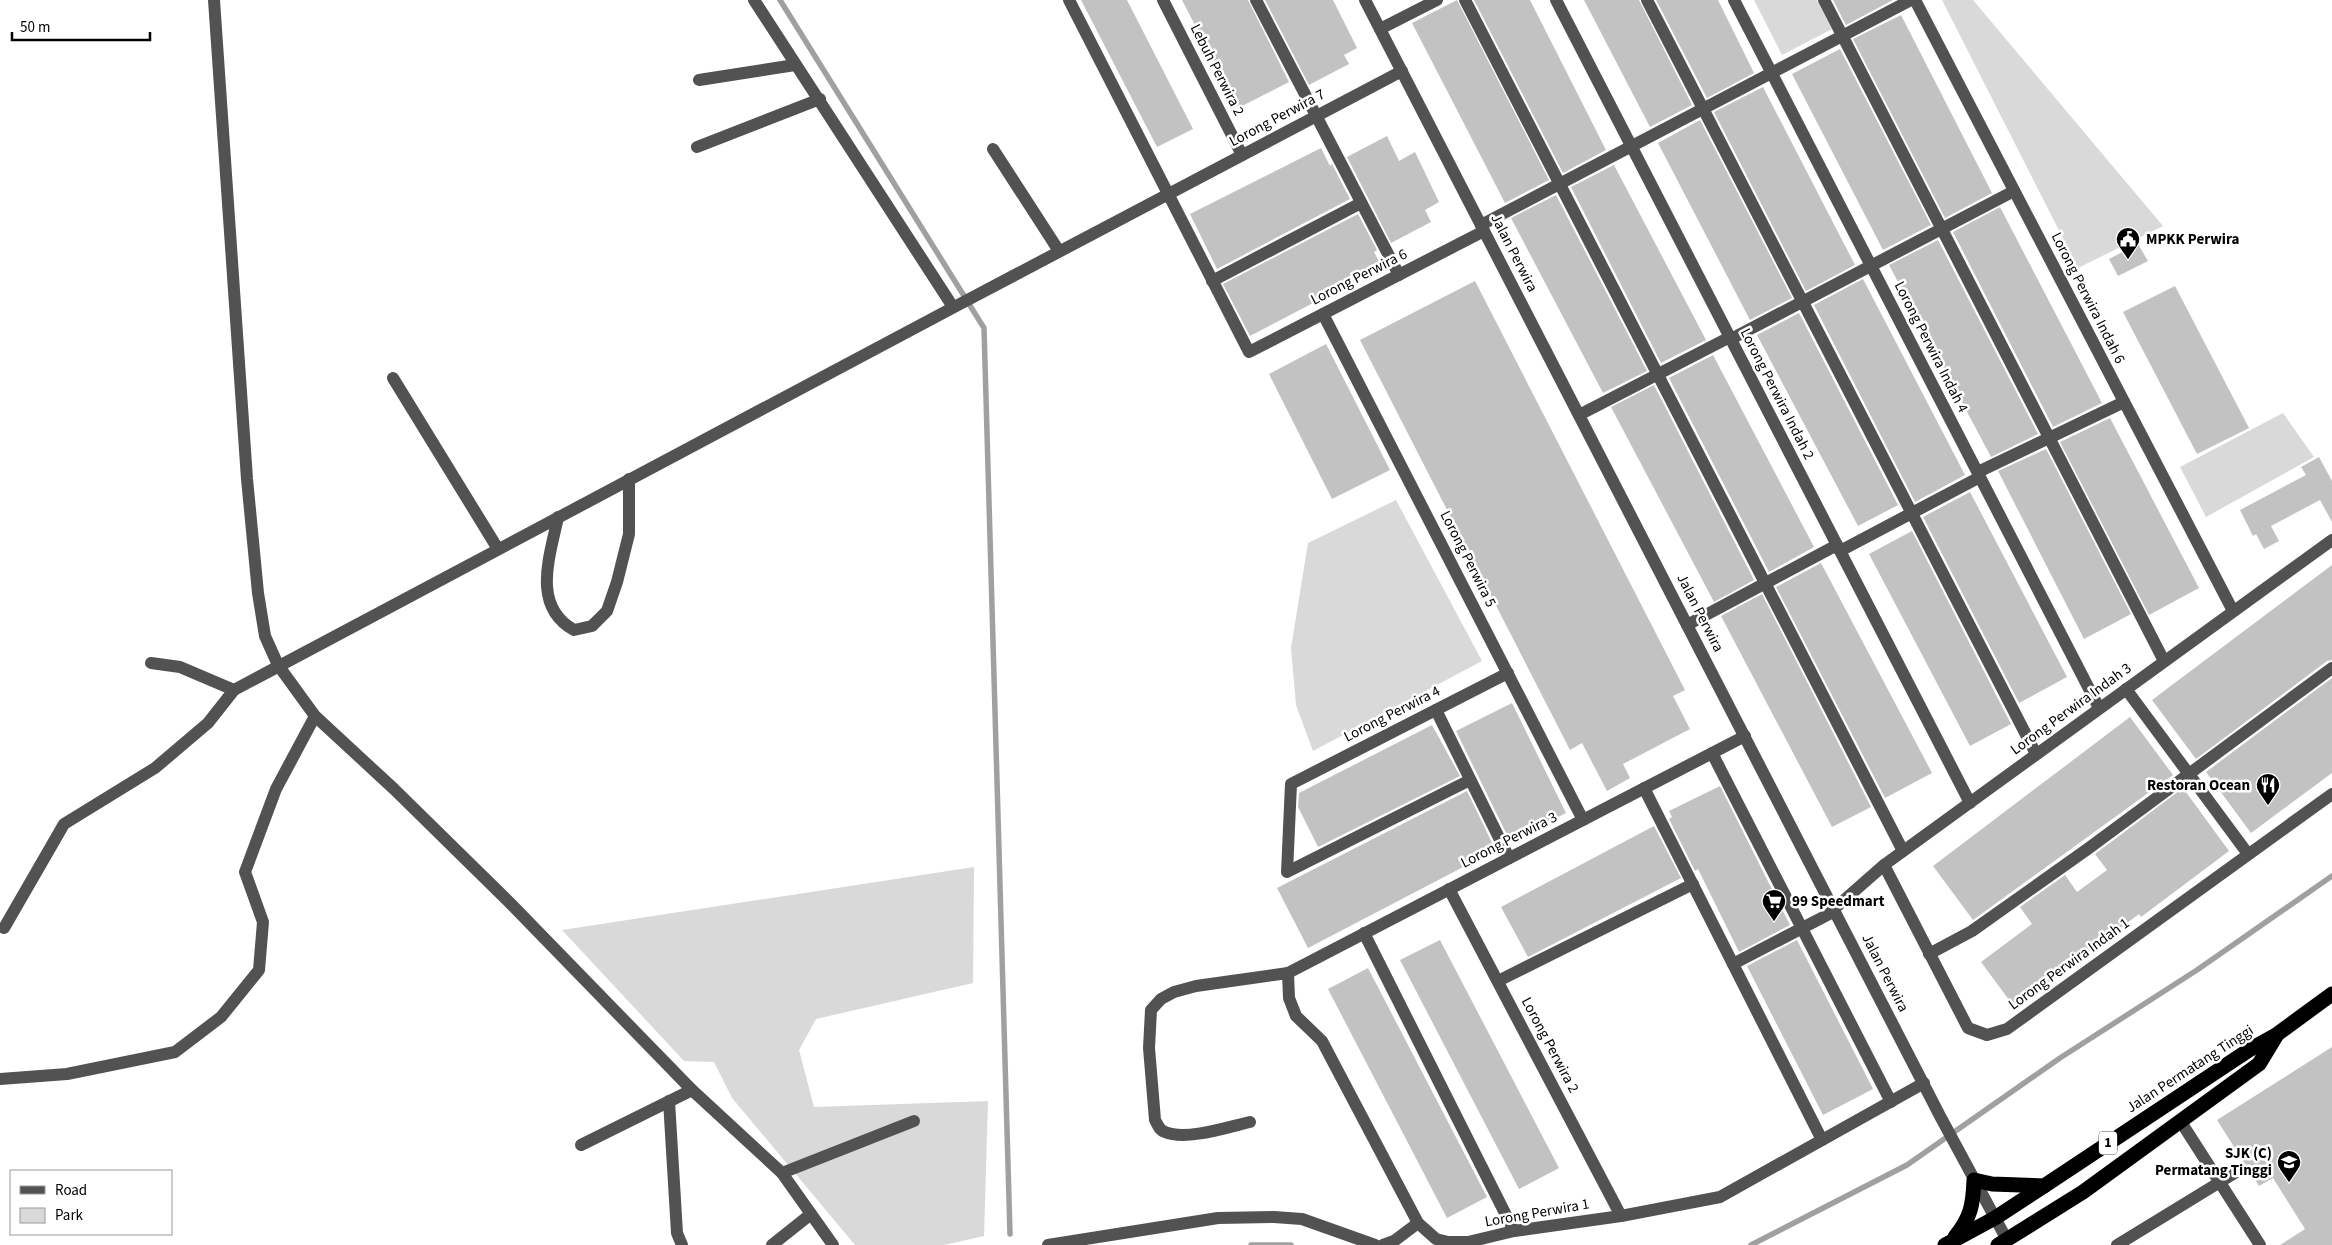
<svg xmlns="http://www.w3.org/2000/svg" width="2332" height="1245" font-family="'Source Sans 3',sans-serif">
<rect width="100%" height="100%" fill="#fff"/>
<g fill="#d9d9d9">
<path d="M1754 0H1817L1832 29 1782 55Z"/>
<path d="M1942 0H1973L2163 226 2078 268Z"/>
<path d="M2283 413 2314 457 2206 517 2180 467Z"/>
<path d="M1396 500 1482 661 1313 751 1296 705 1291 648 1308 543Z"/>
<path d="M974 867 973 983 816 1019 799 1050 814 1107 988 1101 984 1236 944 1245H855L732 1098 714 1062 684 1061 562 930Z"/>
</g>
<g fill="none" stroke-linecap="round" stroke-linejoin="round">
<g stroke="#a0a0a0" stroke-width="5.5">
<path d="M780 0 984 328 1010 1234"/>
<path d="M1251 1245H1291"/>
<path d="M1751 1245 1907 1165 2060 1058 2197 970 2332 876"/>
</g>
</g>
<g fill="#c2c2c2">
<path d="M1081 0H1127L1193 129 1157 147Z"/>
<path d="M1182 0H1248L1289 82 1238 108Z"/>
<path d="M1265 0H1333L1357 48 1344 55 1349 64 1309 85Z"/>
<path d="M1457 0 1549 180 1505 203 1412 23Z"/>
<path d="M1474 0H1530L1606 150 1563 173Z"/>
<path d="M1584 0H1639L1692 105 1650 127Z"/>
<path d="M1656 0H1718L1754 73 1707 98Z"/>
<path d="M1833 0H1893L1846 25Z"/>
<path d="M1901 15 1992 193 1945 218 1853 39Z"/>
<path d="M1840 49 1931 225 1883 250 1792 74Z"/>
<path d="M1763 87 1855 265 1806 291 1714 112Z"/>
<path d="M1700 120 1792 298 1750 320 1658 143Z"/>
<path d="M1387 136 1399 161 1415 152 1439 202 1425 210 1431 222 1391 243 1347 157Z"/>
<path d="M1321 148 1330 166 1332 164 1350 199 1217 269 1190 214Z"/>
<path d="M1614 165 1706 340 1661 363 1571 187Z"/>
<path d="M1556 195 1647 371 1603 393 1511 218Z"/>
<path d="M2000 207 2102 403 2053 427 1953 232Z"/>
<path d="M1358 214 1377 250 1374 252 1382 267 1250 336 1223 284Z"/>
<path d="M1938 240 2038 434 1991 457 1889 265Z"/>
<path d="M2138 244 2148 261 2118 276 2109 259Z"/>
<path d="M1863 279 1965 475 1915 502 1814 305Z"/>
<path d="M1475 281 1685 690 1673 696 1690 729 1623 764 1630 778 1607 791 1582 743 1570 750 1360 340Z"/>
<path d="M2175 286 2249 428 2197 454 2123 312Z"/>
<path d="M1799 313 1898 505 1858 526 1757 335Z"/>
<path d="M1326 344 1390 470 1332 499 1269 374Z"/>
<path d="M1713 355 1814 547 1769 572 1669 378Z"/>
<path d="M1654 385 1754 580 1714 602 1611 407Z"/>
<path d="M2110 418 2199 588 2149 615 2060 442Z"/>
<path d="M2046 449 2131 614 2084 639 1998 471Z"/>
<path d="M2319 457 2332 481V522L2320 500 2271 526 2279 541 2264 549 2256 534 2253 536 2240 510 2306 475 2301 467Z"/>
<path d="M1970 492 2067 677 2019 703 1923 517Z"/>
<path d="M1912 531 2011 724 1970 746 1869 554Z"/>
<path d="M1821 563 1932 773 1885 798 1776 587Z"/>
<path d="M2332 565V660L2327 661 2196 759 2152 700Z"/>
<path d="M1762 594 1871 807 1832 827 1721 616Z"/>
<path d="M2332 678V773L2251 833 2206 772Z"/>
<path d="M1512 703 1566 813 1510 841 1456 731Z"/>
<path d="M2130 717 2173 775 1973 920 1933 866Z"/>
<path d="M1432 725 1460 776 1318 847 1298 807 1299 793Z"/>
<path d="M1720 786 1790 925 1739 952 1698 869 1695 871 1669 819 1672 817 1669 811Z"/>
<path d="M2183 788 2229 851 2141 917 2139 914 2015 1008 1981 962 2032 924 2020 907 2065 875 2077 892 2107 870 2095 854Z"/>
<path d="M1467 791 1495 849 1491 851 1492 852 1308 948 1277 888Z"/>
<path d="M1654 826 1681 878 1528 957 1501 907Z"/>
<path d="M1440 940 1559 1168 1519 1189 1400 960Z"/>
<path d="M1797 940 1873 1089 1823 1115 1747 966Z"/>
<path d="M1368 968 1487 1197 1447 1218 1328 989Z"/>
<path d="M2332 1047V1245H2280L2305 1229 2273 1178 2259 1186 2217 1120Z"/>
</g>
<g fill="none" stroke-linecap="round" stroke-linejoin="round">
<g stroke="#525252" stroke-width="12">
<path d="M214 0 247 479 258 593 265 636 278 665 315 716 394 789 510 903 692 1090 782 1173 833 1245"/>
<path d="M754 0 953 307"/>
<path d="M1069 0 1249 352 1484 231"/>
<path d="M1163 0 1242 155"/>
<path d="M1256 0 1399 275"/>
<path d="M1365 0 1940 1116 2007 1240"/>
<path d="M1465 0 1903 851"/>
<path d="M1556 0 1970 803"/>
<path d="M1647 0 2036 754"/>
<path d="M1734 0 2099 708"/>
<path d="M1824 0 2164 661"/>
<path d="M1915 0 2233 611"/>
<path d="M1380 29 1437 0"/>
<path d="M699 80 795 65"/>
<path d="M697 147 820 99"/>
<path d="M993 149 1059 251"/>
<path d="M1481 225 1911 0"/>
<path d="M1212 281 1361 203"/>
<path d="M1323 314 1583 820"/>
<path d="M1731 339 2014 191"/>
<path d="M393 378 498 549"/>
<path d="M1579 415 1730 337"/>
<path d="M1978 472 2124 402"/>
<path d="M558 517C550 556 531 606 574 630L592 626 607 611 617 582 629 534V479"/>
<path d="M1840 551 1980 477"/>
<path d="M1687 625 1837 545"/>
<path d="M151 663 180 667 234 690"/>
<path d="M2126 689 2248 854"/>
<path d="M1436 710 1509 858"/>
<path d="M1712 753 1891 1102"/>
<path d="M1470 780 1287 872 1291 784 1508 673"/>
<path d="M1644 788 1822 1140"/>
<path d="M1884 865 1968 1028 1987 1035 2007 1029 2332 794"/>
<path d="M1449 889 1621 1216"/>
<path d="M1834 909 1884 865 2332 540"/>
<path d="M4 928 64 824 155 768 208 723 234 690 958 305 1402 71"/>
<path d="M1364 933 1514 1231"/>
<path d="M1929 954 1972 931 2089 848 2332 668"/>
<path d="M1733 964 1835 911"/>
<path d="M1288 973 1289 998 1296 1016 1322 1041 1418 1223 1436 1239 1448 1242H1468L1514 1231 1621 1216 1720 1197 1924 1083"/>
<path d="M1498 981 1693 884"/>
<path d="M0 1079 67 1074 175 1052 221 1017 259 970 263 922 245 872 276 789 315 716"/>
<path d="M669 1101 677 1233 682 1245"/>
<path d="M1250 1122C1228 1127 1186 1141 1165 1132 1159 1130 1158 1125 1155 1120L1149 1048 1151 1010 1161 999 1174 992 1196 986 1288 973 1745 736"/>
<path d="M2181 1122 2260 1245"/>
<path d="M581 1145 692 1090"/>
<path d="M782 1173 914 1121"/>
<path d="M772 1245 811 1214"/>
<path d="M1048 1245 1218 1218 1274 1217 1302 1219 1375 1245"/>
<path d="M1383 1245 1394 1241 1418 1223"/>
<path d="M2117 1245 2238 1171"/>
</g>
<g stroke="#000" stroke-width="15">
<path d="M1955 1237C1971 1217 1973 1205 1974 1180L1992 1184 2044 1186"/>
<path d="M1945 1245 1995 1218 2044 1186 2249 1050 2276 1035 2332 994"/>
<path d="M1998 1245 2083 1192 2259 1064 2276 1036"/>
</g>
</g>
<defs>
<g id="civic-pin" transform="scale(1.25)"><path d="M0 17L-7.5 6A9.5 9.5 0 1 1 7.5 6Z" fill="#000" stroke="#fff"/><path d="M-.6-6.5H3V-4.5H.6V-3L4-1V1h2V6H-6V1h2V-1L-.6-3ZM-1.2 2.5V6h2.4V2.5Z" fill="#fff"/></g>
<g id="restaurant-pin" transform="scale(1.25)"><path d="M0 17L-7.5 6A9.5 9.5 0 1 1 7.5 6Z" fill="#000" stroke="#fff"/><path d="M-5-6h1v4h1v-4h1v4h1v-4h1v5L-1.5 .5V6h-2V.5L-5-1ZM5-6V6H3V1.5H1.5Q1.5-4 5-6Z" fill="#fff"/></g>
<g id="supermarket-pin" transform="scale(1.25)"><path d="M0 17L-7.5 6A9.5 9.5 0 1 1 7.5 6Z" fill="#000" stroke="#fff"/><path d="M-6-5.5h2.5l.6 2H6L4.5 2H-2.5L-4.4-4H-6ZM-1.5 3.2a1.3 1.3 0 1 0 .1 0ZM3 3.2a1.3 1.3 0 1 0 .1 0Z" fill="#fff"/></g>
<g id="school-pin" transform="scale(1.25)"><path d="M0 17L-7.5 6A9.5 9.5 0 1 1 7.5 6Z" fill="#000" stroke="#fff"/><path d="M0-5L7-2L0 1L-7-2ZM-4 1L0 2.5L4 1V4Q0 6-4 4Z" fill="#fff"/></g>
</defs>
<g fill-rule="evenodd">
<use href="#civic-pin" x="2128" y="239"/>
<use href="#restaurant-pin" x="2268" y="785"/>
<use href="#supermarket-pin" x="1774" y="901"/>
<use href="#school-pin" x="2289" y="1162"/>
</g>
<g text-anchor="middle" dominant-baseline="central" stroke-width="5" stroke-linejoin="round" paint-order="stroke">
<rect fill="#fff" stroke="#4c4c4c" stroke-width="1" x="2099" y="1131.5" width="18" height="23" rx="4"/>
<g font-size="14" font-weight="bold" fill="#000">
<text x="2108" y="1143">1</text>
</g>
<g font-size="15" fill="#000" stroke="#fff">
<text transform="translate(1217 70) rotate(63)">Lebuh Perwira 2</text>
<text transform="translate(1277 118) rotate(-28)">Lorong Perwira 7</text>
<text transform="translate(1514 253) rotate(63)">Jalan Perwira</text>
<text transform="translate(1359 277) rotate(-27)">Lorong Perwira 6</text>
<text transform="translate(2088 298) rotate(63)">Lorong Perwira Indah 6</text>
<text transform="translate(1931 347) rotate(63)">Lorong Perwira Indah 4</text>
<text transform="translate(1777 394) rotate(63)">Lorong Perwira Indah 2</text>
<text transform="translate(1468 559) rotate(63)">Lorong Perwira 5</text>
<text transform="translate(1700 613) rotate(63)">Jalan Perwira</text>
<text transform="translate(2071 709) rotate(-36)">Lorong Perwira Indah 3</text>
<text transform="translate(1392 714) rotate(-27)">Lorong Perwira 4</text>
<text transform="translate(1509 840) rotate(-27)">Lorong Perwira 3</text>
<text transform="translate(2069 964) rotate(-36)">Lorong Perwira Indah 1</text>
<text transform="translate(1885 973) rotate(63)">Jalan Perwira</text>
<text transform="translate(1550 1045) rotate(62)">Lorong Perwira 2</text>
<text transform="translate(2190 1069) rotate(-33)">Jalan Permatang Tinggi</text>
<text transform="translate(1537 1213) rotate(-10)">Lorong Perwira 1</text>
</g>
<g font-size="15" font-weight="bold" fill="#000" stroke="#fff" text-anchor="start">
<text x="2146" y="239">MPKK Perwira</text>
<text x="2250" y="785" text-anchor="end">Restoran Ocean</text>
<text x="1792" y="901">99 Speedmart</text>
<text x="2272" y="1153" text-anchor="end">SJK (C)<tspan x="2272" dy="17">Permatang Tinggi</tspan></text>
</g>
</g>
<rect x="10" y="1170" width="162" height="65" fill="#ffffff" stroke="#999999"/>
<rect x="20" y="1186" width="25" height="8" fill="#525252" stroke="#999999"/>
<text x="55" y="1195" font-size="15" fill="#000000">Road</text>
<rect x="20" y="1208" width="25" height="15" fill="#d9d9d9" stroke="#999999"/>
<text x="55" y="1220" font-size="15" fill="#000000">Park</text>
<path d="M12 32v8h138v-8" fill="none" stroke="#000000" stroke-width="2.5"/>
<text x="20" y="32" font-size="15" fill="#000000" stroke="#ffffff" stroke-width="4" paint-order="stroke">50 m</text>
</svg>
